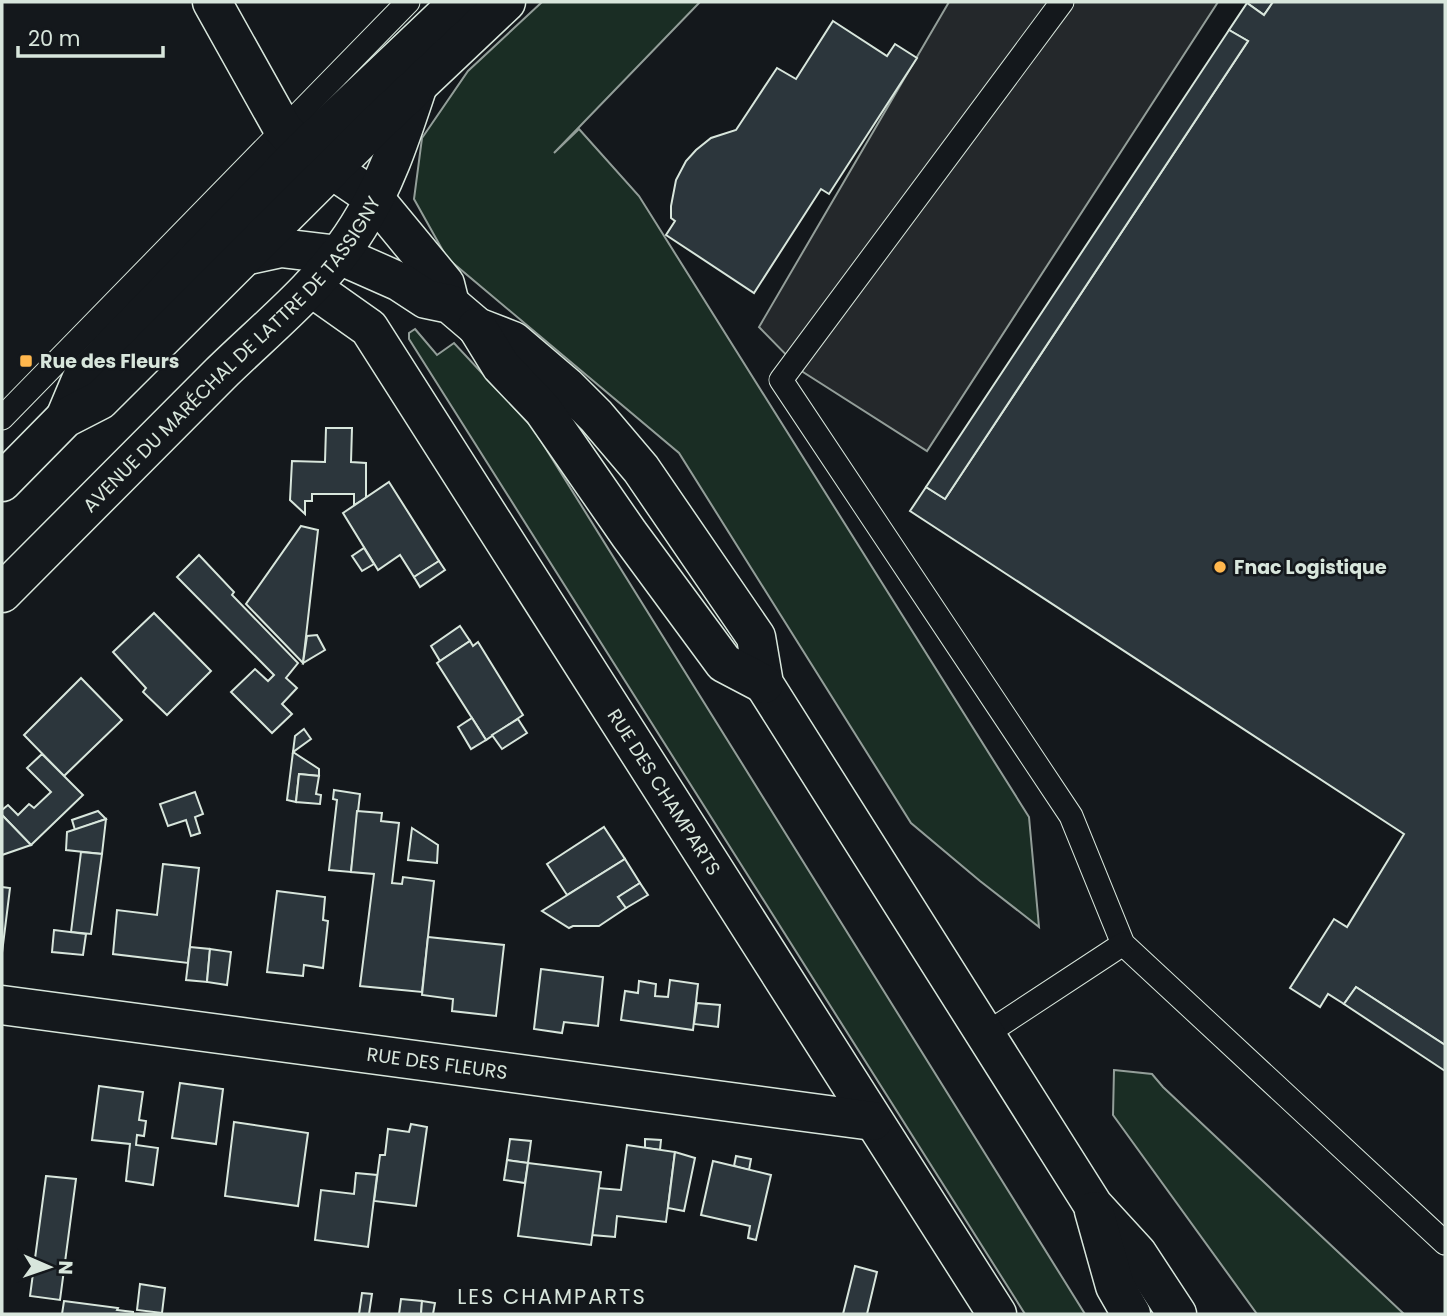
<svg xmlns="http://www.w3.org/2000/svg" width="1447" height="1316" font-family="Poppins,sans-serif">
<rect width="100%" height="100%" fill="#14181c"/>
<g fill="#1a2d24" stroke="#939e99" stroke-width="2">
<path d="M542 2H700L554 153 579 129 639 196 1029 817 1039 927 980 881 911 823 679 453 447 258 414 199 422 138 468 71Z"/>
<path d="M415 329 437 355 454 343 533 428 1085 1314H1025L409 339V333Z"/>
<path d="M1114 1070 1152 1074 1163 1087 1404 1314H1257L1113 1115Z"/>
</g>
<path fill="#24282b" stroke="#939e99" stroke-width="2" d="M949 2H1218L927 451 803 372 759 327Z"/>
<g fill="#2c363c" stroke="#d8e6dc" stroke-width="2">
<path d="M1249 2H1273L1264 15 1247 3Z"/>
<path d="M1273 2H1445V1045L1356 987 1344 1004 1328 994 1320 1007 1290 988 1334 919 1347 927 1404 834 910 511 926 487 945 499 1248 41 1229 30 1247 3 1264 15Z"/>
<path d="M833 21 887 56 895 44 917 58 829 194 821 189 754 293 666 235 675 221 671 218V206L676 180 686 161 696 150 711 138 736 130 777 68 796 79Z"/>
<path d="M1229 30 1248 41 945 499 926 487Z"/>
<path d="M326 428H352L351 462 366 463V498L354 505V494H312V501H305V514L290 500 292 461 325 462Z"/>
<path d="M389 482 439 561 414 577 400 555 378 570 343 513Z"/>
<path d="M301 526 318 530 303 663 246 604Z"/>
<path d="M364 548 374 564 362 571 352 556Z"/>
<path d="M199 555 234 592 232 595 298 663 286 678 297 688 282 704 292 714 272 733 231 692 255 669 268 681 274 675 177 577Z"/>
<path d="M439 561 445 570 420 587 414 577Z"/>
<path d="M154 613 211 671 167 715 143 692 146 688 113 652Z"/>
<path d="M460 626 470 641 440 661 431 646Z"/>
<path d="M317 635 325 650 303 663 307 636Z"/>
<path d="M470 641 473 646 478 642 523 715 486 740 437 663Z"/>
<path d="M81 678 122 720 64 776 24 735Z"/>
<path d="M472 718 486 740 471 749 458 727Z"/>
<path d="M518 719 527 733 502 749 492 735Z"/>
<path d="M304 729 311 739 293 752 295 736Z"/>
<path d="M293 752 319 769V776L299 774 296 802 287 800Z"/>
<path d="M42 754 83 795 31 845 2 815V810L8 805 18 815 29 804 34 808 51 792 27 768Z"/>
<path d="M299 774 319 776 316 794 321 795 320 804 296 802Z"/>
<path d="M334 790 360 794 351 872 329 870 337 800 333 799Z"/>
<path d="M195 792 203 814 195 817 200 833 191 836 186 820 168 826 160 804Z"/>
<path d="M98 811 106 819 75 830 72 820Z"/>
<path d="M357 811 382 813 381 821 399 823 392 883 402 884 403 877 434 881 422 992 360 986 374 874 351 872Z"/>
<path d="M2 815 31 845 2 855Z"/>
<path d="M106 819 102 854 66 850 67 832Z"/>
<path d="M604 827 625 859 567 895 547 864Z"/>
<path d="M412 828 438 845 437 863 408 860Z"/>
<path d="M81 852 102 854 91 934 71 932Z"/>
<path d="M625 859 640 883 618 897 626 908 599 926H573L569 928 542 911Z"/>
<path d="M163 864 199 868 188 963 113 954 117 910 157 915Z"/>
<path d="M640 883 648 895 626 908 618 897Z"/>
<path d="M2 887 10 888 2 953Z"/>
<path d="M277 891 325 897 323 920 328 921 323 968 304 965 303 976 267 972Z"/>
<path d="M54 930 86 934 83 955 52 952Z"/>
<path d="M428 937 504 945 496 1016 452 1011 453 999 422 995Z"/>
<path d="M190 947 210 949 207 982 186 980Z"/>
<path d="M210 949 231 952 227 985 207 982Z"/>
<path d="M541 969 603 977 598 1026 564 1022 562 1033 534 1029Z"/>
<path d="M670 980 698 984 693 1030 621 1020 625 991 638 993 639 981 656 984 655 996 668 997Z"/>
<path d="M1356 987 1445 1045V1071L1344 1004Z"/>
<path d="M697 1003 720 1005 718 1027 694 1024Z"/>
<path d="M180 1083 223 1089 216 1144 172 1138Z"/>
<path d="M99 1086 143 1092 139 1120 146 1121 144 1136 137 1135 136 1145 158 1148 153 1185 126 1181 130 1144 92 1140Z"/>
<path d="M234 1122 308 1133 298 1206 225 1196Z"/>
<path d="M411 1124 427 1127 416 1206 374 1201 380 1155H385L388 1129 409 1132Z"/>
<path d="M510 1139 531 1141 528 1163 507 1160Z"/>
<path d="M645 1139 661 1140 660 1150 645 1148Z"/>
<path d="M627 1145 675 1152 666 1222 617 1216 615 1237 592 1235 598 1188 621 1190Z"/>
<path d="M675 1152 695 1158 684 1211 668 1208Z"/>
<path d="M736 1156 751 1159 749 1170 734 1166Z"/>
<path d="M507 1160 528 1163 525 1183 504 1180Z"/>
<path d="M713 1161 771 1175 756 1240 748 1238 750 1226 701 1215Z"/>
<path d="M528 1163 601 1172 591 1245 518 1236Z"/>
<path d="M356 1173 377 1175 368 1247 315 1240 321 1190 354 1194Z"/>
<path d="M46 1176 76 1179 60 1300 30 1296Z"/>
<path d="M855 1266 877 1272 867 1314H843Z"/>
<path d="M140 1284 165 1288 162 1313 137 1310Z"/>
<path d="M362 1293 372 1294 369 1314H359Z"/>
<path d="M401 1299 422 1301 421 1314H399Z"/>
<path d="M64 1301 118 1308 117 1310 133 1312V1314H62Z"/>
<path d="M422 1301 435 1303 433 1314H421Z"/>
</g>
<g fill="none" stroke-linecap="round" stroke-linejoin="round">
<g stroke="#d8e6dc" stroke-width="25">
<g id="lane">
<path d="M1062 2 781 380 1071 816 1123 944 1445 1243"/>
<path d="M2 418 408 2"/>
<path d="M986 1034 1123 944"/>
</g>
</g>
<g stroke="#d8e6dc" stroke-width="41">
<g id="street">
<path d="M212 2 283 129 303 150 374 198 445 284 450 304"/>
<path d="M244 256 281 248 339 255 400 282 426 299 450 304 477 327 513 341 567 387 596 416 641 469 756 637 764 684 1093 1205 1137 1253 1177 1314"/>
<path id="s1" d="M311 287 369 328 997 1314"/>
<path d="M477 327 501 366 543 410 629 534 724 663 764 684"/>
<path id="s2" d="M2 593C75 520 147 447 220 374 268 327 322 285 358 227 386 184 402 133 418 85"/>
<path id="s3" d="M2 1005 873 1121"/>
<path d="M1094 1211 1115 1286 1131 1314"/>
</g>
</g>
<g stroke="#d8e6dc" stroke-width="41">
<g id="primary">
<path d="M65 418 81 380 303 150 459 2"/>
<path d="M2 482 65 418 100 400 381 120 506 2"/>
</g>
</g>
<use href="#lane" stroke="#14181c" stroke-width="23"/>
<use href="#street" stroke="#14181c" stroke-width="38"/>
<use href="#primary" stroke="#14181c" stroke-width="38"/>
</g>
<g fill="#ffb74d" stroke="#14181c" stroke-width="2.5">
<rect x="19" y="354" width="14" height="14" rx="3.5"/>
<circle cx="1220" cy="567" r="7"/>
</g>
<g text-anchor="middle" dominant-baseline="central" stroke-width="5" stroke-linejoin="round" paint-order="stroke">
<g font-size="19" fill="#d8e6dc" stroke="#14181c">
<text stroke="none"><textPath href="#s2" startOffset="332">AVENUE DU MARÉCHAL DE LATTRE DE TASSIGNY</textPath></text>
<text stroke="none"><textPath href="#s1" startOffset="621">RUE DES CHAMPARTS</textPath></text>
<text stroke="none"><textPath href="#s3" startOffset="439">RUE DES FLEURS</textPath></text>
</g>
<g font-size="19" font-weight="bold" fill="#d8e6dc" stroke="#14181c" text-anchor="start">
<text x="40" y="361">Rue des Fleurs</text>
<text x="1234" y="567">Fnac Logistique</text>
</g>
<g font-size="21" letter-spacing="2" fill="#d8e6dc" stroke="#14181c">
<text x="552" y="1296">LES CHAMPARTS</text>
</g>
</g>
<rect width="1447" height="1316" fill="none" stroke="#d8e6dc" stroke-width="7"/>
<g transform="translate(49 1267) rotate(92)" stroke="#14181c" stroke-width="5" paint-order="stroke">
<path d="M0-5L12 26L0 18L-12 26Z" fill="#d8e6dc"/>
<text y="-10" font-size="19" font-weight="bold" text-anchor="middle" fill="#d8e6dc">N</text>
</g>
<path d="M18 46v10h145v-10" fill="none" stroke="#d8e6dc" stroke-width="3.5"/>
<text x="28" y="46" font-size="21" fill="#d8e6dc" stroke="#14181c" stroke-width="5" paint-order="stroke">20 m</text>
</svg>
